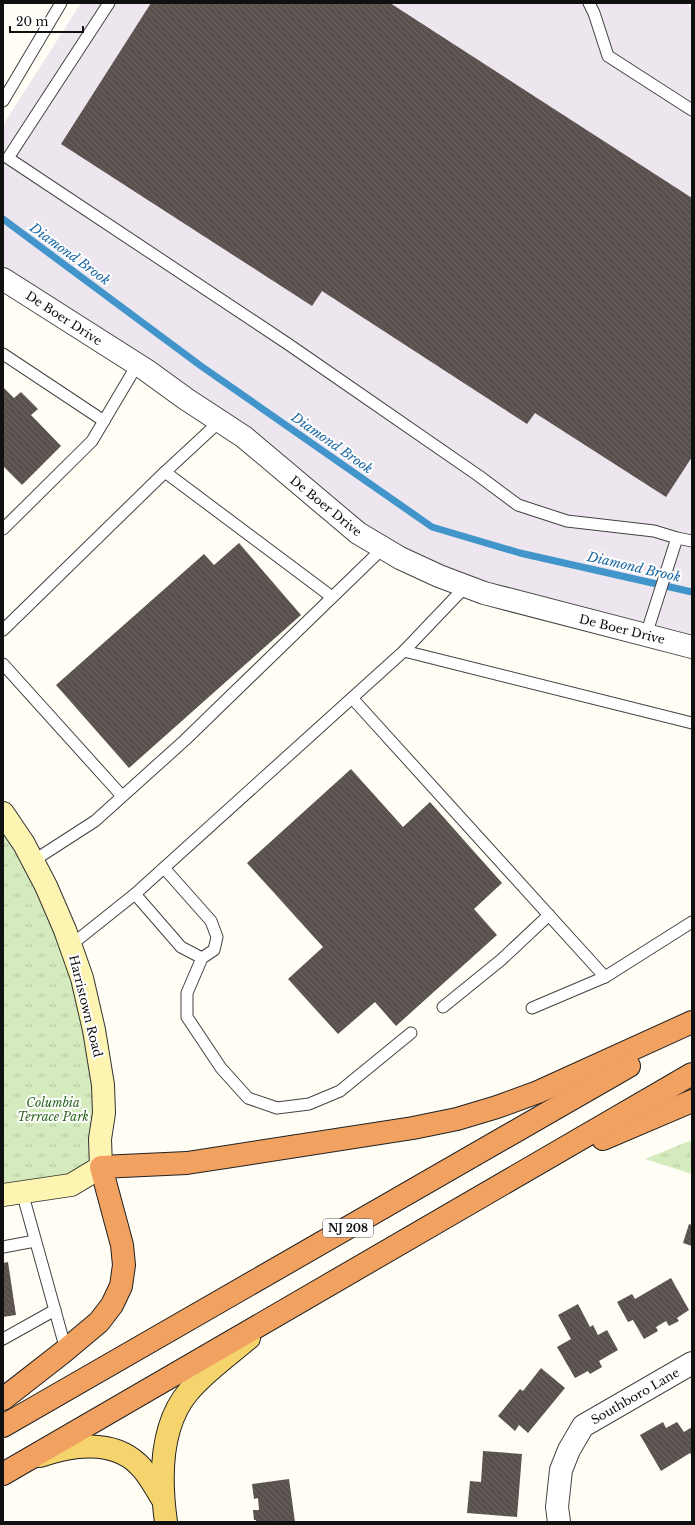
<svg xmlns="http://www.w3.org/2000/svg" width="695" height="1525" font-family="'Libre Baskerville',serif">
<defs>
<pattern id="grass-tufts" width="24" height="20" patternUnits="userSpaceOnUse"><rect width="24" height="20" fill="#d5eabd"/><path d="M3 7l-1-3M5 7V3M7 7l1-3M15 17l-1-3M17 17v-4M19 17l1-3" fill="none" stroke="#b6c8a1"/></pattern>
<pattern id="building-back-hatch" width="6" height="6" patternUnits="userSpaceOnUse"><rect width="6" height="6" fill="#59514d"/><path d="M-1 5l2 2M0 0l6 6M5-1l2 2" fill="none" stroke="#6c6562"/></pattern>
</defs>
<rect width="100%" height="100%" fill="#fffdf4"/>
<path fill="#ede6ee" d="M81 3H686L692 9V647L484 593 324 506 3 279V125Z"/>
<g fill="url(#grass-tufts)">
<path d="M3 813 82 978 101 1167 3 1195Z"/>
<path d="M692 1140V1174L645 1159Z"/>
</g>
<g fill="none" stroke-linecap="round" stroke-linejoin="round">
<path stroke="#4295cb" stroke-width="7" d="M3 219 201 366 432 527 520 553 692 592"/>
</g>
<g fill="url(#building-back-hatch)">
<path d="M151 3H390L692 198V457L666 497 535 413 527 424 322 291 312 306 61 144Z"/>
<path d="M3 387 14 398 21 392 38 409 31 415 61 446 22 485 3 466Z"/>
<path d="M239 543 301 615 129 768 56 685 204 554 214 565Z"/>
<path d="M351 769 403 827 430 802 502 883 474 909 497 935 396 1026 375 1002 338 1034 288 979 323 947 247 863Z"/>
<path d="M689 1224 692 1225V1246L683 1243Z"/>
<path d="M8 1262 16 1315 3 1317V1263Z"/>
<path d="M671 1278 689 1310 677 1318 679 1321 669 1326 666 1321 656 1327 658 1331 644 1339 633 1320 628 1322 617 1302 632 1294 635 1299Z"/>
<path d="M578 1304 590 1327 593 1325 598 1335 607 1330 618 1350 599 1361 602 1367 590 1374 588 1371 575 1378 557 1347 571 1339 558 1315Z"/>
<path d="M541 1368 565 1388 528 1433 519 1425 515 1431 498 1416 520 1389 523 1391Z"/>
<path d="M663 1422 666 1428 677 1422 684 1432 692 1427V1456L690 1453 661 1471 640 1435Z"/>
<path d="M483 1451 522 1454 517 1517 467 1513 470 1481 481 1482Z"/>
<path d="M289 1479 295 1522H256V1520H254L253 1510H259L258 1498 254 1499 252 1484Z"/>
</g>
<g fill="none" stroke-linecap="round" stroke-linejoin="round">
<g stroke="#434343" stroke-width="13">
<g id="lane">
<path d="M109 3 8 158 288 344 479 476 518 505 567 521 654 531 677 538 692 541"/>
<path d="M589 3 594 13 608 56 692 110"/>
<path d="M3 101 61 3"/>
<path d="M3 354 104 421"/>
<path d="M165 472 332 597"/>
<path d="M3 529 92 441 137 365"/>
<path d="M3 630 165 472 219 422"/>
<path d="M646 635 677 538"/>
<path d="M404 651 466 586"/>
<path d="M3 664 122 796"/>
<path d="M352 698 605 977 692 922"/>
<path d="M33 861 95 821 185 740 383 548"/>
<path d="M164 868 211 921 217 937 214 950 202 958 187 993V1017L221 1068 248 1098 277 1108 309 1104 340 1091 411 1033"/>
<path d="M135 894 181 947 202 958"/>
<path d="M71 945 135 894 404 651 692 723"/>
<path d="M443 1007 501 960 549 915"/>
<path d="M532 1008 605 977"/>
<path d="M22 1192 66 1350"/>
<path d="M3 1247 35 1241"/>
<path d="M3 1339 55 1310"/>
</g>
</g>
<g stroke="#434343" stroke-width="24">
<g id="street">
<path d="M3 279 146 370 186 399 244 437 358 533 400 558 439 576 484 593 692 647"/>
<path d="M559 1522 557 1507 561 1470 569 1450 583 1426 692 1363"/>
</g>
</g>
<g stroke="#323232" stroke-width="24">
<path id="secondary" d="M3 813 24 844 46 886 65 930 82 978 94 1030 103 1085 104 1113 100 1139 101 1167 71 1185 3 1195"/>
</g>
<g stroke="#212121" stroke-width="24">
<g id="primary">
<path d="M40 1456C71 1445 112 1439 138 1464 149 1474 155 1488 163 1500"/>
<path d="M166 1522C160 1479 159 1426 189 1391 206 1371 229 1355 249 1338"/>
</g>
</g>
<g stroke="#212121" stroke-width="24">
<g id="highway">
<path d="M603 1139 692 1101"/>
<path d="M3 1399 62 1353 99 1322 112 1305 121 1286 124 1265 122 1245 101 1167 187 1163 413 1128 457 1119 497 1107 538 1092 692 1022"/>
<path d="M3 1426 629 1066"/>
<path d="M3 1474 692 1074"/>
</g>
</g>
<use href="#lane" stroke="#fff" stroke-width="11"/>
<use href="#street" stroke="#fff" stroke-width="22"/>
<use href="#secondary" stroke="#fdf4b1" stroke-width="22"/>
<use href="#primary" stroke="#f5d36d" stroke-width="22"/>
<use href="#highway" stroke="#f1a160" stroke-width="22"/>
</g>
<g text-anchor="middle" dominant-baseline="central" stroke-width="4" stroke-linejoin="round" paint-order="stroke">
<rect fill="#fff" stroke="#585858" stroke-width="1" x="323" y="1219" width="50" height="18" rx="3"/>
<g font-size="11" font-weight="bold" fill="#101010">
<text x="348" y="1228">NJ 208</text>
</g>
<g font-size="12" fill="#101010" stroke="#fff">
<text transform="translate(64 318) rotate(33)">De Boer Drive</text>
<text transform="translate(326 506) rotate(39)">De Boer Drive</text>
<text transform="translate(622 629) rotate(14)">De Boer Drive</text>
<text transform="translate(86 1006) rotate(76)">Harristown Road</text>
<text transform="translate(635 1396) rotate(-30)">Southboro Lane</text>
</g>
<g font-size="12" font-style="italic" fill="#306821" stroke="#fff">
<text x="53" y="1102">Columbia<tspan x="53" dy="14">Terrace Park</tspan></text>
</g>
<g font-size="13" font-style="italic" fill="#1a67a2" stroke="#fff">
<text transform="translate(70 254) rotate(36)">Diamond Brook</text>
<text transform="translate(332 443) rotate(35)">Diamond Brook</text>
<text transform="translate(634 567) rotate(13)">Diamond Brook</text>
</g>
</g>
<rect width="695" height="1525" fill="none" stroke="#101010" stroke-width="8"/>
<path d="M10 26v6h73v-6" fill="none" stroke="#101010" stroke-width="2"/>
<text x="16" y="26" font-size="12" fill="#101010" stroke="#ffffff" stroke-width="3" paint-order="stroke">20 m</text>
</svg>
